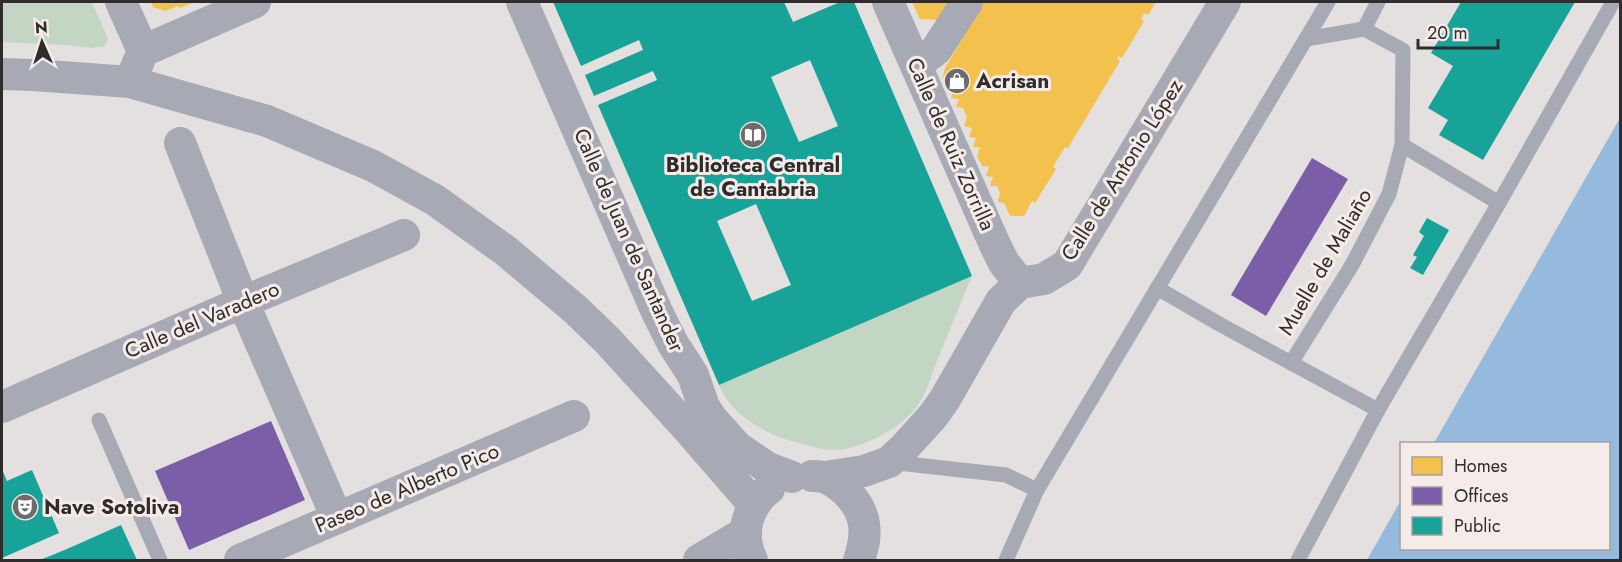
<svg xmlns="http://www.w3.org/2000/svg" width="1622" height="562" font-family="Jost,sans-serif">
<rect width="100%" height="100%" fill="#e4e0df"/>
<g fill="#c2d6c3">
<path d="M2 2H92L108 39 105 46 91 48 67 45 2 42Z"/>
<path d="M972 276C960 304 949 332 937 361 932 373 928 387 922 399 908 425 862 450 833 450 818 449 803 444 788 440 760 431 730 413 719 385Z"/>
</g>
<path fill="#96bade" d="M1620 118V560H1367L1401 500 1402 548H1608V444L1434 443Z"/>
<g fill="#f2c14e">
<path d="M151 2H195L180 8 178 6 165 11 153 7Z"/>
<path d="M912 2H954L943 20 920 19Z"/>
<path d="M981 2H1156L1148 15 1144 13 1141 19 1144 21 1122 58 1119 56 1117 59 1120 61 1068 148 1065 147 1053 167 1056 169 1035 203 1032 201 1024 216H1010L1004 203 998 202 1000 193 997 186H990L993 177 986 176 989 167 982 166 977 156 980 147H973L976 138 969 137 972 128 964 126 967 117 963 108 956 107 959 99 951 98 954 88H947L950 78 943 77 945 68 973 21 970 19Z"/>
</g>
<g fill="#7b5ea7">
<path d="M1312 158 1348 179 1266 316 1231 295Z"/>
<path d="M271 421 305 500 189 550 155 471Z"/>
</g>
<g fill="#17a398" fill-rule="evenodd">
<path d="M553 2H784L793 22 840 2H854L972 276 719 385 598 105 657 80 653 71 594 96 585 75 643 50 639 40 581 66ZM810 60 838 126 799 142 771 77ZM756 204 791 285 752 301 717 221Z"/>
<path d="M1461 2H1575L1483 160 1439 135 1448 120 1428 108 1453 66 1431 53Z"/>
<path d="M1427 218 1449 230 1423 275 1410 268 1417 257 1413 255 1424 236 1419 232Z"/>
<path d="M2 469 7 481 32 470 59 533 2 558Z"/>
<path d="M121 525 137 560H40L67 549Z"/>
</g>
<g fill="none" stroke-linecap="round" stroke-linejoin="round">
<g stroke="#a7a9b4" stroke-width="15">
<path d="M1364 29 1378 2"/>
<path d="M1402 145 1499 203"/>
<path d="M1157 288 1221 325 1378 410"/>
<path d="M1291 363 1352 265 1389 194 1402 145 1403 50 1364 29 1306 39"/>
<path d="M99 420 160 560"/>
<path d="M889 462 1006 475 1037 490"/>
<path d="M1006 560 1037 490 1328 2"/>
<path d="M1298 560 1378 410 1499 203 1613 2"/>
</g>
<g stroke="#a7a9b4" stroke-width="32">
<path d="M121 2 143 51"/>
<path d="M522 2 657 312 673 344 693 375 704 407 712 419 737 447 768 468 792 477"/>
<path d="M888 2 995 245 1004 263 1020 283"/>
<path d="M916 65 936 50 967 2"/>
<path d="M2 74 33 75 130 82 267 121 373 166 435 200 506 251 576 310 608 341 689 430 754 505"/>
<path d="M130 82 143 51 255 2"/>
<path d="M180 143 243 302 337 518"/>
<path d="M2 407 243 302 404 235"/>
<path d="M812 476C817 476 822 476 826 478 844 486 861 504 864 524 866 537 863 548 859 560"/>
<path d="M825 477 864 471 889 462 903 449 933 416 945 399 1001 301 1020 283 1044 279 1067 265 1225 2"/>
<path d="M240 560 574 416"/>
<path d="M699 560 746 532"/>
<path d="M752 560C750 556 748 551 747 546 742 525 752 501 769 489"/>
</g>
</g>
<defs>
<g id="shop-disc" transform="scale(1.35)"><circle r="9.5" fill="#6e6b6a" stroke="#f5ece9"/><path d="M-5-2.5h2.3a2.7 3.5 0 0 1 5.4 0H5L5.5 6h-11ZM-1.5-2.5h3a1.5 2.3 0 0 0-3 0Z" fill="#fff"/></g>
<g id="library-disc" transform="scale(1.35)"><circle r="9.5" fill="#6e6b6a" stroke="#f5ece9"/><path d="M-6-4Q-3-5.5-.7-3.5V5Q-3 3-6 4ZM6-4Q3-5.5 .7-3.5V5Q3 3 6 4Z" fill="#fff"/></g>
<g id="theatre-disc" transform="scale(1.35)"><circle r="9.5" fill="#6e6b6a" stroke="#f5ece9"/><path d="M-5-5.5Q0-4 5-5.5V0Q5 5 0 6Q-5 5-5 0ZM-3.3-2.5H-1v1.5H-3.3ZM1-2.5H3.3v1.5H1ZM-2.8 1Q0 5.5 2.8 1Z" fill="#fff"/></g>
</defs>
<g fill-rule="evenodd">
<use href="#shop-disc" x="957" y="81"/>
<use href="#library-disc" x="753" y="135"/>
<use href="#theatre-disc" x="25" y="507"/>
</g>
<g text-anchor="middle" dominant-baseline="central" stroke-width="6" stroke-linejoin="round" paint-order="stroke">
<g font-size="21" font-weight="bold" fill="#2f2c2b" stroke="#f5ece9" text-anchor="start">
<text x="976" y="81">Acrisan</text>
<text x="753" y="165" text-anchor="middle">Biblioteca Central<tspan x="753" dy="24">de Cantabria</tspan></text>
<text x="44" y="507">Nave Sotoliva</text>
</g>
<g font-size="21" fill="#2f2c2b" stroke="#f5ece9">
<text transform="translate(951 144) rotate(66)">Calle de Ruiz Zorrilla</text>
<text transform="translate(1122 170) rotate(-58)">Calle de Antonio López</text>
<text transform="translate(629 240) rotate(66)">Calle de Juan de Santander</text>
<text transform="translate(1325 262) rotate(-60)">Muelle de Maliaño</text>
<text transform="translate(202 320) rotate(-23)">Calle del Varadero</text>
<text transform="translate(407 488) rotate(-23)">Paseo de Alberto Pico</text>
</g>
</g>
<rect width="1622" height="562" fill="none" stroke="#2f2c2b" stroke-width="6"/>
<rect x="1400" y="442" width="210" height="108" fill="#f5ece9" stroke="#a69f9d" stroke-width="1.5"/>
<rect x="1412" y="457" width="30" height="18" fill="#f2c14e" stroke="#a69f9d" stroke-width="1.5"/>
<text x="1454" y="472" font-size="18" fill="#2f2c2b">Homes</text>
<rect x="1412" y="487" width="30" height="18" fill="#7b5ea7" stroke="#a69f9d" stroke-width="1.5"/>
<text x="1454" y="502" font-size="18" fill="#2f2c2b">Offices</text>
<rect x="1412" y="517" width="30" height="18" fill="#17a398" stroke="#a69f9d" stroke-width="1.5"/>
<text x="1454" y="532" font-size="18" fill="#2f2c2b">Public</text>
<g transform="translate(42 42) rotate(357)" stroke="#f5ece9" stroke-width="4.5" paint-order="stroke">
<path d="M0-4.5L10 22L0 15L-10 22Z" fill="#2f2c2b"/>
<text y="-9" font-size="16" font-weight="bold" text-anchor="middle" fill="#2f2c2b">N</text>
</g>
<path d="M1418 39v9h80v-9" fill="none" stroke="#2f2c2b" stroke-width="3"/>
<text x="1427" y="39" font-size="18" fill="#2f2c2b" stroke="#f5ece9" stroke-width="4.5" paint-order="stroke">20 m</text>
</svg>
